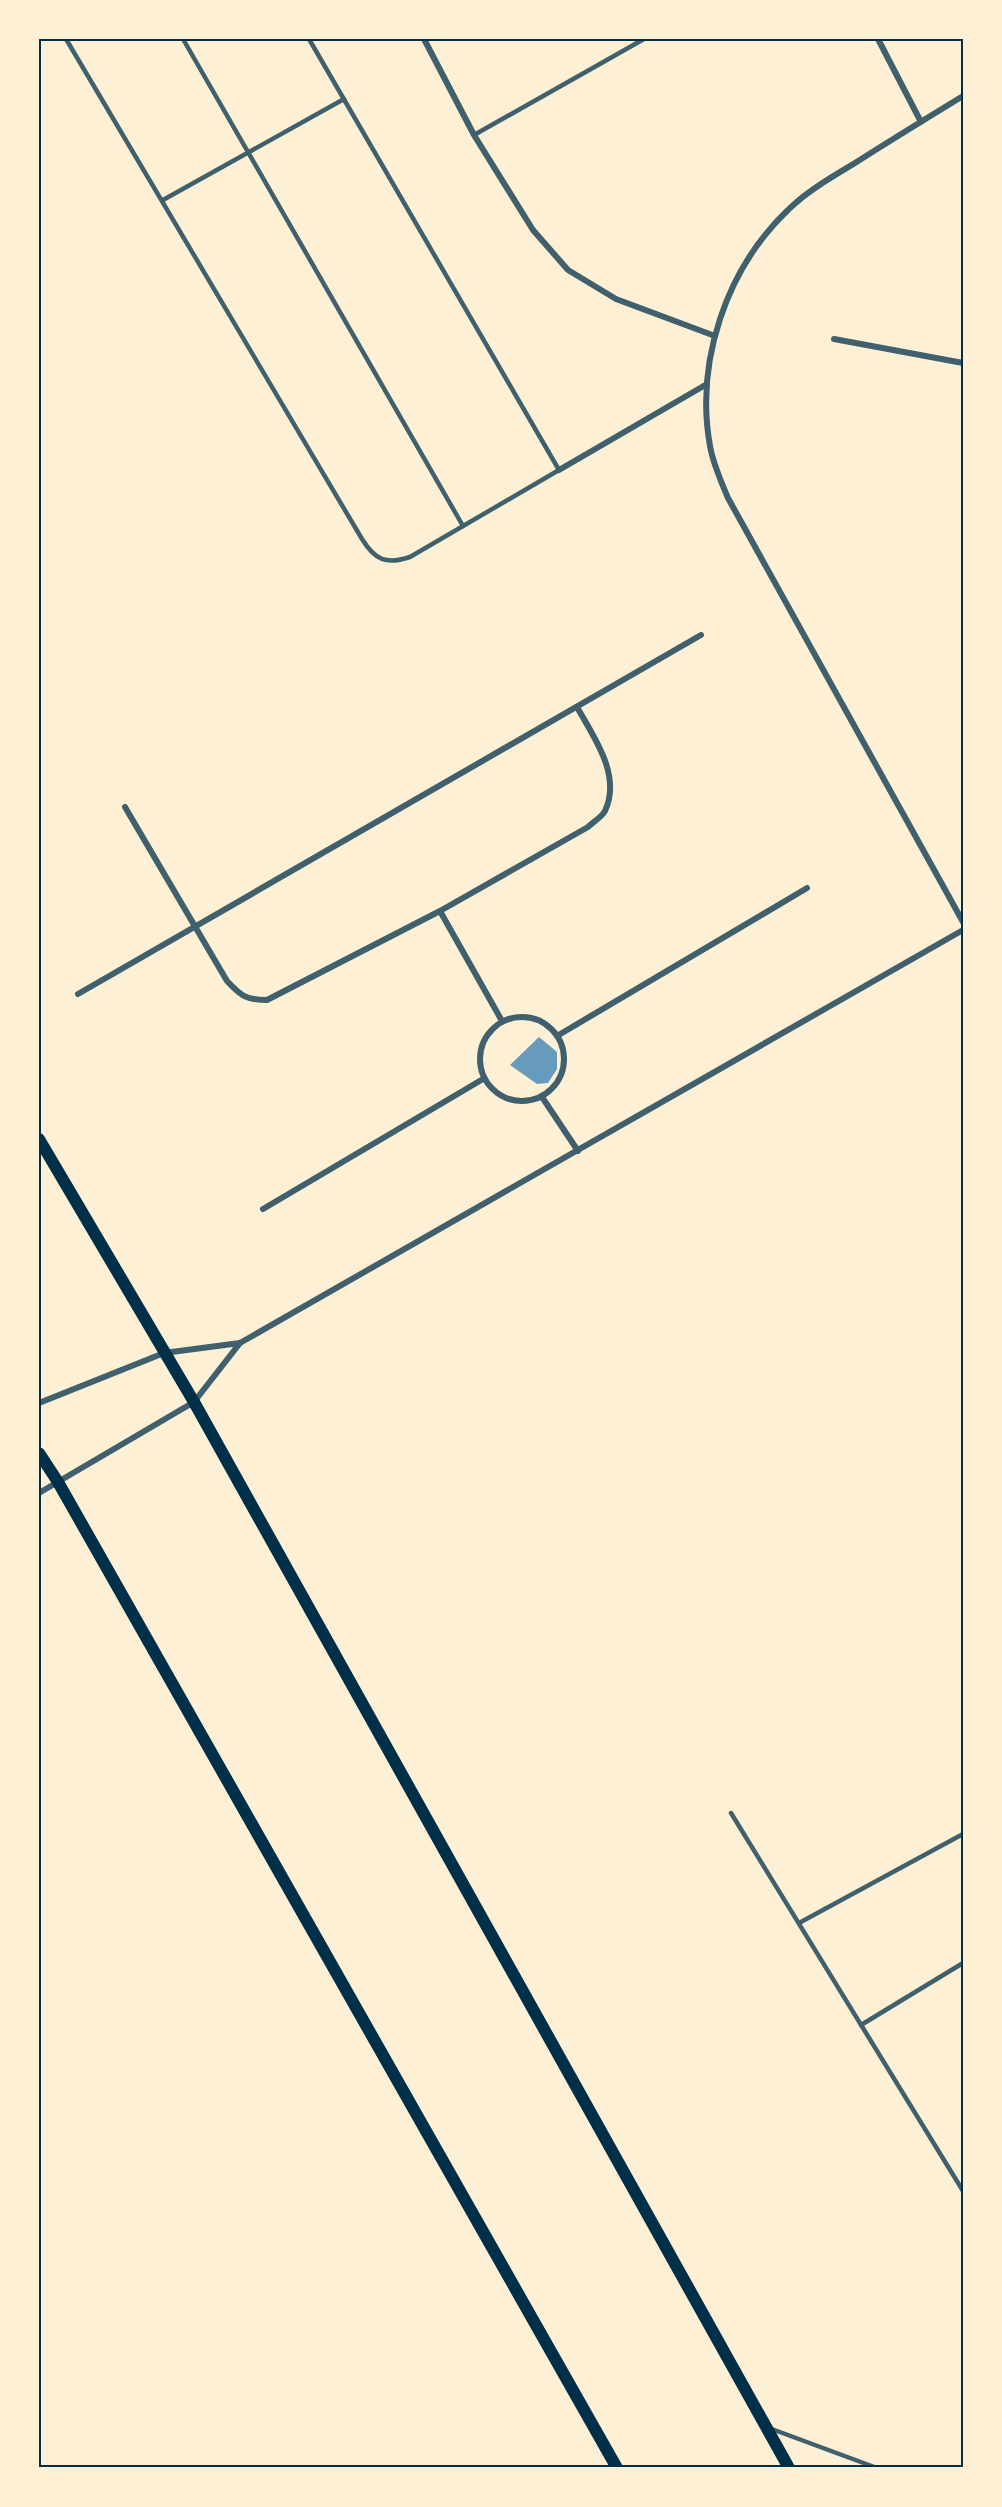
<svg xmlns="http://www.w3.org/2000/svg" width="1002" height="2507" font-family="Manrope,sans-serif">
<rect width="100%" height="100%" fill="#fdf0d5"/>
<path fill="#669bbc" d="M539 1037 557 1052V1069L548 1083 537 1084 510 1065Z"/>
<g fill="none" stroke-linecap="round" stroke-linejoin="round">
<g stroke="#3f606c" stroke-width="4.5">
<path d="M66 39 362 539C375 560 386 565 410 557L559 470 309 39"/>
<path d="M183 39 463 526"/>
<path d="M474 135 644 39"/>
<path d="M163 200 344 99"/>
<path d="M731 1813 963 2191"/>
<path d="M799 1923 963 1834"/>
<path d="M861 2025 963 1963"/>
<path d="M769 2428 877 2468"/>
</g>
<g stroke="#3f606c" stroke-width="6">
<path d="M424 39 474 135 533 230 568 270 616 299 715 336"/>
<path d="M878 39 921 122"/>
<path d="M963 96C927 118 891 140 855 163 832 177 807 191 788 210 726 269 695 362 710 446 713 464 721 481 728 498L963 922"/>
<path d="M834 339 963 363"/>
<path d="M559 470 707 384"/>
<path d="M125 807 227 981C241 996 246 1000 267 1000L440 911 588 827C593 822 602 817 605 811 622 775 593 736 577 707"/>
<path d="M440 911 502 1021"/>
<path d="M78 994 701 635"/>
<circle cx="522" cy="1059" r="42"/>
<path d="M557 1036 807 888"/>
<path d="M542 1097 578 1151"/>
<path d="M263 1209 483 1079"/>
<path d="M39 1403 164 1353 240 1343 963 930"/>
<path d="M39 1493 194 1402 240 1343"/>
</g>
<g stroke="#003049" stroke-width="12">
<path d="M39 1139 194 1402 789 2468"/>
<path d="M39 1453 58 1482 617 2468"/>
</g>
</g>
<rect width="1002" height="2507" fill="none" stroke="#fdf0d5" stroke-width="81"/>
<rect x="40" y="40" width="922" height="2426" fill="none" stroke="#003049" stroke-width="2"/>
</svg>
